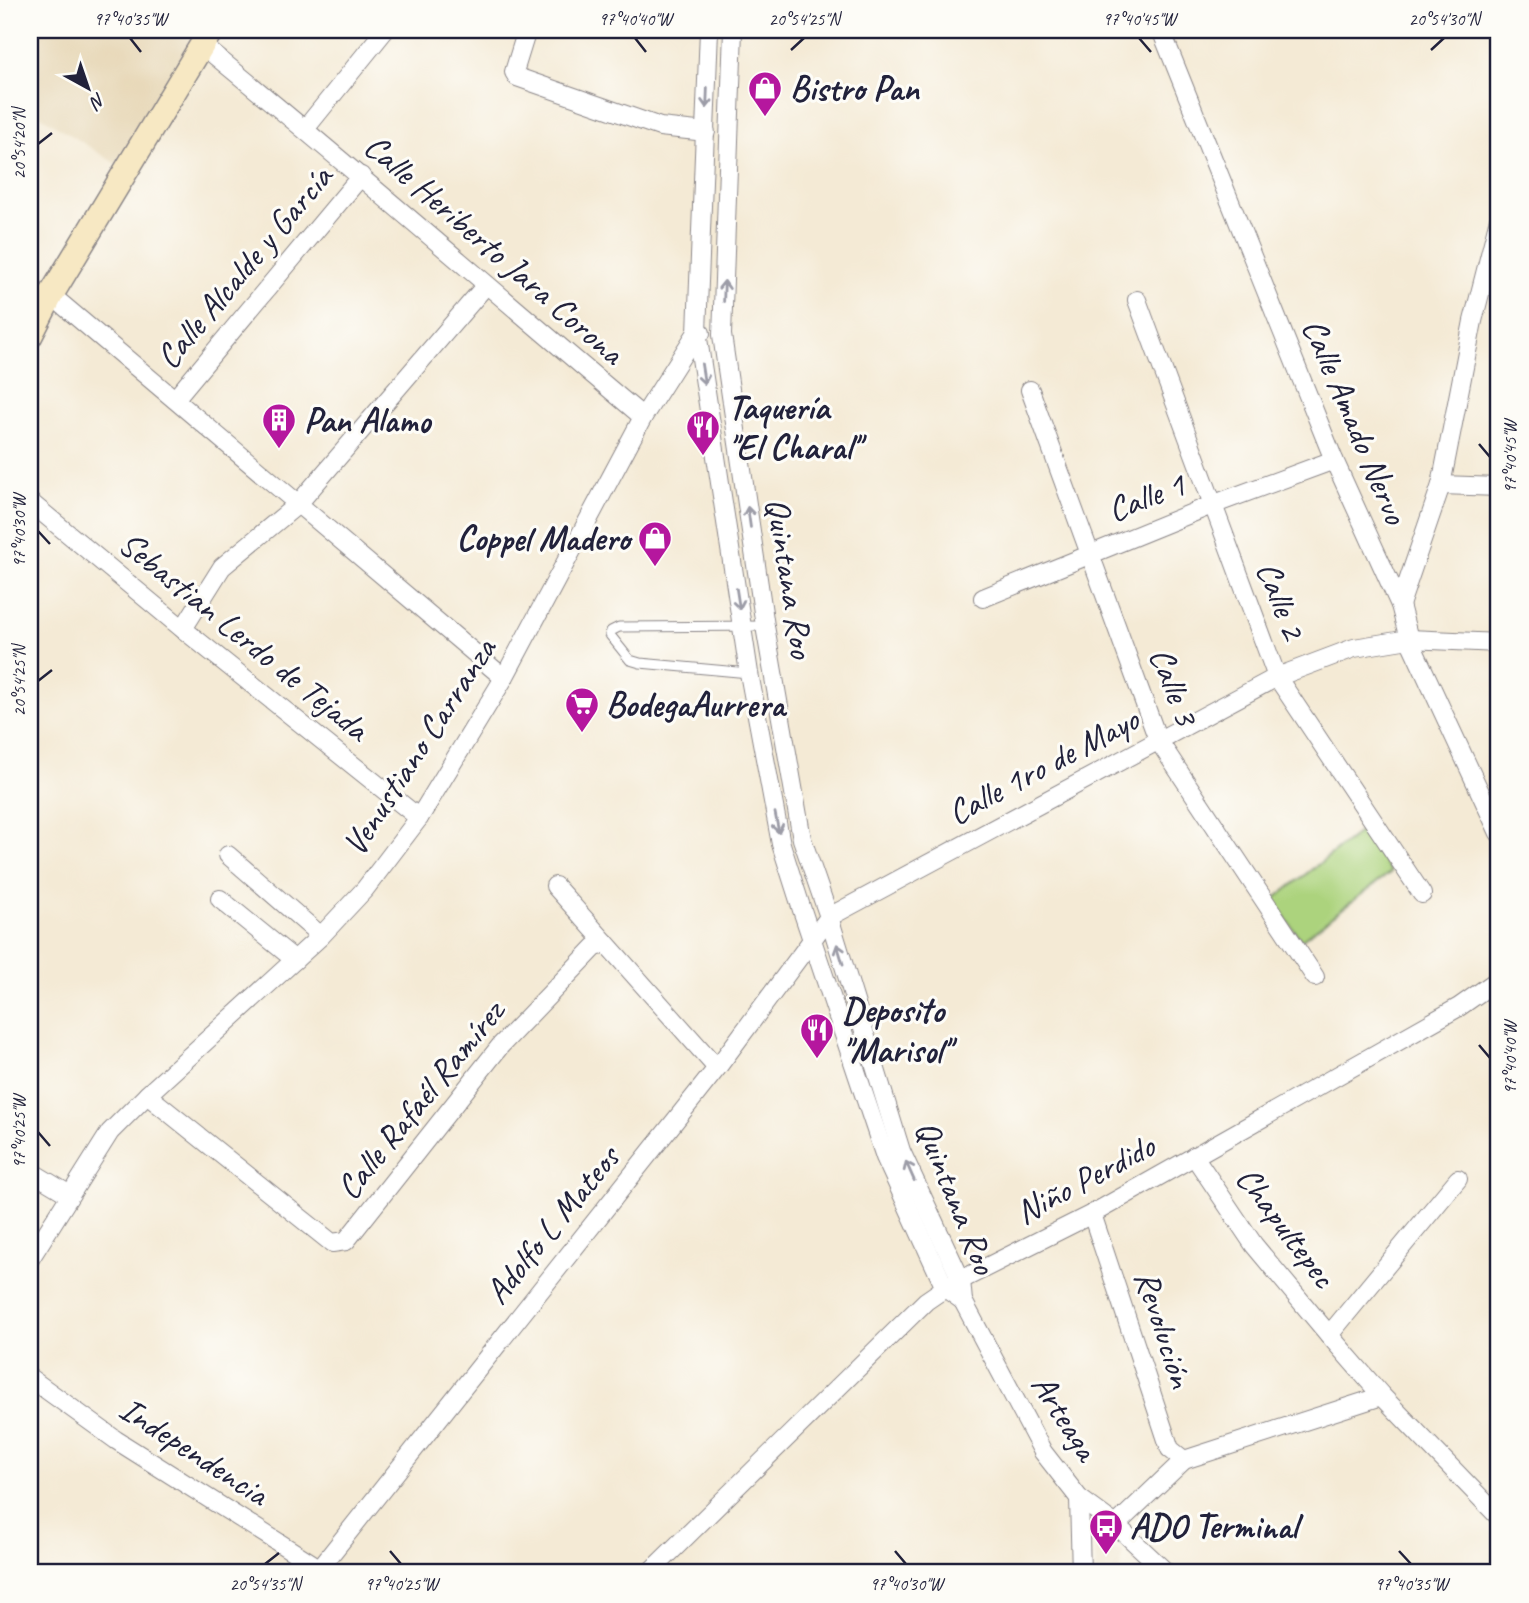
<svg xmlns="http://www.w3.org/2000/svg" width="1529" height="1603" font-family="Caveat,sans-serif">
<rect width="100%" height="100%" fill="#fdfcf7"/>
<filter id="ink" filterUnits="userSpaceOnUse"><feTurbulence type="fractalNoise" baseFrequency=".0143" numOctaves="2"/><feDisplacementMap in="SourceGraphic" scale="14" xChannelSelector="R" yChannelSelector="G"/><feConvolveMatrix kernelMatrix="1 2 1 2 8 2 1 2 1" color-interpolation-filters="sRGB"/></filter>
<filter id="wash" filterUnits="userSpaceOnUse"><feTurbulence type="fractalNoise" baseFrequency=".00686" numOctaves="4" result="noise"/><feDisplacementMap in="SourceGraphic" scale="28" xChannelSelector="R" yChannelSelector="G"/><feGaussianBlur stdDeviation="1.57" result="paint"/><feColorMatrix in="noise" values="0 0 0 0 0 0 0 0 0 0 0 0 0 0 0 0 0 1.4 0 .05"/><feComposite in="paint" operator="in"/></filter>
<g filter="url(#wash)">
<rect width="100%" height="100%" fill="#f4ead5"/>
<g fill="#e8d9ba">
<path d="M30 30H199L116 164 30 109Z"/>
<path d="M1096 1549 1123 1551 1120 1573H1095Z"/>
</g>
<path fill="#acd37d" stroke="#677a5c" stroke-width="2" d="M1362 830 1391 872 1301 940 1273 900Z"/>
</g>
<g filter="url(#ink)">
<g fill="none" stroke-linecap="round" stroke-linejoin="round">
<g stroke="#8b8688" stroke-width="11">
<path id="lane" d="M749 673 640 663 630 660 610 635 611 631 619 627 765 626"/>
</g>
<g stroke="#8b8688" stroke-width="20">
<g id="street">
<path d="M527 30 514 72 517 77 660 127 706 132"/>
<path d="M709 30 697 332 749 673 781 844 802 910 885 1157 945 1288 963 1301"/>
<path d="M733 30 722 335 765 626 802 839 829 917 901 1151 961 1280 963 1301 1043 1452 1079 1498 1116 1525 1167 1573"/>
<path d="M1161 30 1334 460 1400 605 1409 639 1499 833"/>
<path d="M202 45C351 166 495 293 643 417"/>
<path d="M305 129 385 30"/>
<path d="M51 295 504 678"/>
<path d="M1137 300 1277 677 1422 894"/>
<path d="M1030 390 1158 740 1315 977"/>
<path d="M175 399 361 176"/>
<path d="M1441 485 1499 487"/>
<path d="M30 502 183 629 419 818"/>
<path d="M983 598 1212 505 1334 460"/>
<path d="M1400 605 1441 485 1473 321 1499 219"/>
<path d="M183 629 222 567 298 504 486 285"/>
<path d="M228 855 321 936"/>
<path d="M555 886 717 1068"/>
<path d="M220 899 295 960"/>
<path d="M147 1095 332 1243 346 1241 501 1045 595 947 606 944"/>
<path d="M1194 1156 1254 1245 1329 1335 1382 1396 1499 1517"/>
<path d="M30 1171 70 1195"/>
<path d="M1092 1214 1170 1449 1184 1460"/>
<path d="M30 1259 110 1132 147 1095 321 936 365 889 419 818 504 678 643 417 697 332 701 333"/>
<path d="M1329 1335 1458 1179"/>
<path d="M30 1378 116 1440 327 1573"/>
<path d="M1079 1498 1081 1573"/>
<path d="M1116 1525 1184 1460 1382 1396"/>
<path d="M316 1573 717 1068 829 917 1277 677 1354 648 1409 639 1499 643"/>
<path d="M649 1573 926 1301 945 1288 1092 1214 1459 1007 1499 979"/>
</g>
</g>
<g stroke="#8b8688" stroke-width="27">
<path id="secondary" d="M30 336 51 295 211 30"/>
</g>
<use href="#lane" stroke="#fff" stroke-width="9"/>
<use href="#street" stroke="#fff" stroke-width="18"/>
<use href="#secondary" stroke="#f7e8c3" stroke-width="24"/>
</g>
<defs><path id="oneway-shaft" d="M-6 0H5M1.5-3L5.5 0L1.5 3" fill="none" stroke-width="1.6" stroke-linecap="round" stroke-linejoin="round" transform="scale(1.75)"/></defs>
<g stroke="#9c9ca7">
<use href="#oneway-shaft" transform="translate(707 98) rotate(92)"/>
<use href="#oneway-shaft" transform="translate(724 291) rotate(-88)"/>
<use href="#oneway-shaft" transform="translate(703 374) rotate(81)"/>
<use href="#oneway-shaft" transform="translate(749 517) rotate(-98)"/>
<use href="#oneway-shaft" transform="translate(738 599) rotate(81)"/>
<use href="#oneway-shaft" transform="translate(777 823) rotate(79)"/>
<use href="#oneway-shaft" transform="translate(840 954) rotate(-107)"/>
<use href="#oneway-shaft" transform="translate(910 1171) rotate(-114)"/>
</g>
</g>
<path fill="none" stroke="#22223b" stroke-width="2.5" d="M130 38 141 52M635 38 646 52M1139 38 1151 52M791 50 804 38M1431 50 1444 38M38 144 52 133M1479 444 1490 457M38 531 50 544M38 681 52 670M1479 1045 1490 1058M38 1132 50 1146M390 1551 401 1564M895 1551 906 1564M1399 1551 1411 1564M265 1564 279 1553"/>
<defs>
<g id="shop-pin" transform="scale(1.75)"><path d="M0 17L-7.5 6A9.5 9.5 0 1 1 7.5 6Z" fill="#b5179e" stroke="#fdfcf7"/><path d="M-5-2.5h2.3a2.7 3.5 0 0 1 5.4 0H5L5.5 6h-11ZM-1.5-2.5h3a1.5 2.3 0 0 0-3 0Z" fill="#fff"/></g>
<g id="building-pin" transform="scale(1.75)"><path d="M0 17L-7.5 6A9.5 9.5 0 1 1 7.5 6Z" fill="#b5179e" stroke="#fdfcf7"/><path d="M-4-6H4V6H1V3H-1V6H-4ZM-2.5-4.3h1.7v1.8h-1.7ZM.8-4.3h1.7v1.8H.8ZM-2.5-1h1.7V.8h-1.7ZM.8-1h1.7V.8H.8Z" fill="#fff"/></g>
<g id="restaurant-pin" transform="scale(1.75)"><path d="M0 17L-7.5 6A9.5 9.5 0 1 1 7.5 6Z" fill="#b5179e" stroke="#fdfcf7"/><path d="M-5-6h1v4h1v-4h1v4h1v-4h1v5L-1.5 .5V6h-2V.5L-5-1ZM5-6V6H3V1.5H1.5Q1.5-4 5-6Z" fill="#fff"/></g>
<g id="supermarket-pin" transform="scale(1.75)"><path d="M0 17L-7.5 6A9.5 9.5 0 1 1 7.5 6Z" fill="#b5179e" stroke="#fdfcf7"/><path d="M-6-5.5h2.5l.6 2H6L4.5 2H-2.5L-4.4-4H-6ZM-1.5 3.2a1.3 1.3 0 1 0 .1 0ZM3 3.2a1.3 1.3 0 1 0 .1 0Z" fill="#fff"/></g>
<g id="bus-pin" transform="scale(1.75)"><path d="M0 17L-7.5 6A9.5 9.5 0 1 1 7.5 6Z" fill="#b5179e" stroke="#fdfcf7"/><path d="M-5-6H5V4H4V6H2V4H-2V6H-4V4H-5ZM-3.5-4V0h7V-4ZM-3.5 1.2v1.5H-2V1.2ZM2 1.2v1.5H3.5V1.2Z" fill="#fff"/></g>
</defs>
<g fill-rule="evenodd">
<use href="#shop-pin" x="765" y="88"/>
<use href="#building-pin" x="279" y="420"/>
<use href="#restaurant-pin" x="703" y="427"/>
<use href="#shop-pin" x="655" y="538"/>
<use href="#supermarket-pin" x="582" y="704"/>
<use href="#restaurant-pin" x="817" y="1030"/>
<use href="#bus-pin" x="1106" y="1526"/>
</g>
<g text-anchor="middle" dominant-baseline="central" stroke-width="6" stroke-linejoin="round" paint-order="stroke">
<g font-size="35" font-weight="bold" fill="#22223b" stroke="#fdfcf7" text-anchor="start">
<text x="790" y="88">Bistro Pan</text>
<text x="728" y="407">Taquería<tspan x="728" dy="40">"El Charal"</tspan></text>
<text x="304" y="420">Pan Alamo</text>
<text x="630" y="538" text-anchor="end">Coppel Madero</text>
<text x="606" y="704">BodegaAurrera</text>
<text x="842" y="1010">Deposito<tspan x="842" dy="40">"Marisol"</tspan></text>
<text x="1130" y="1526">ADO Terminal</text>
</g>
<g font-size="35" fill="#22223b" stroke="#fdfcf7">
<text transform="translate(494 249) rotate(41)">Calle Heriberto Jara Corona</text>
<text transform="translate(244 267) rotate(-50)">Calle Alcalde y García</text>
<text transform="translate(1355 421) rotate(67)">Calle Amado Nervo</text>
<text transform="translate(1146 497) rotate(-21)">Calle 1</text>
<text transform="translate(790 578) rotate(81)">Quintana Roo</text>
<text transform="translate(1281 600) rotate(69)">Calle 2</text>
<text transform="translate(244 636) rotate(39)">Sebastian Lerdo de Tejada</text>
<text transform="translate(1174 686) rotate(69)">Calle 3</text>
<text transform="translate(419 747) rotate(-57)">Venustiano Carranza</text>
<text transform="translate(1043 766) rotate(-28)">Calle 1ro de Mayo</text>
<text transform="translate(420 1100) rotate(-51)">Calle Rafaél Ramírez</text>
<text transform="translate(1085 1179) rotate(-28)">Niño Perdido</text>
<text transform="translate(956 1197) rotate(68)">Quintana Roo</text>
<text transform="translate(552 1225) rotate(-51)">Adolfo L Mateos</text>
<text transform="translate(1286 1227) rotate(53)">Chapultepec</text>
<text transform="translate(1164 1329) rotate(72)">Revolución</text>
<text transform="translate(1065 1417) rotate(58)">Arteaga</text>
<text transform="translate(194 1451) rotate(33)">Independencia</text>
</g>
</g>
<rect width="1529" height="1603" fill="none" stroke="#fdfcf7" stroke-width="77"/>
<g transform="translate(88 88) rotate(140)" stroke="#fdfcf7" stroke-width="5" paint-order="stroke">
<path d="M0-5L12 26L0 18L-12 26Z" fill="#22223b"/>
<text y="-10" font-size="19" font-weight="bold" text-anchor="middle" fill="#22223b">N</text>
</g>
<rect x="38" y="38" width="1452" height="1526" fill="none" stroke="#22223b" stroke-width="2.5"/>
<g font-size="18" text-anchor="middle" fill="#22223b">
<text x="130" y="25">97°40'35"W</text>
<text x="635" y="25">97°40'40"W</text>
<text x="804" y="25">20°54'25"N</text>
<text x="1139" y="25">97°40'45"W</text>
<text x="1444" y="25">20°54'30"N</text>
<text transform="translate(19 144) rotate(-90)" y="6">20°54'20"N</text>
<text transform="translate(1510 457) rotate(-90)" y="6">97°40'45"W</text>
<text transform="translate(19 531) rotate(-90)" y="6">97°40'30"W</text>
<text transform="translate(19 681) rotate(-90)" y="6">20°54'25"N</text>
<text transform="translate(1510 1058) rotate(-90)" y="6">97°40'40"W</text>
<text transform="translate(19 1132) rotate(-90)" y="6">97°40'25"W</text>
<text x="265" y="1590">20°54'35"N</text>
<text x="401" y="1590">97°40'25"W</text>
<text x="906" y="1590">97°40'30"W</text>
<text x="1411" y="1590">97°40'35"W</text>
</g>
</svg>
